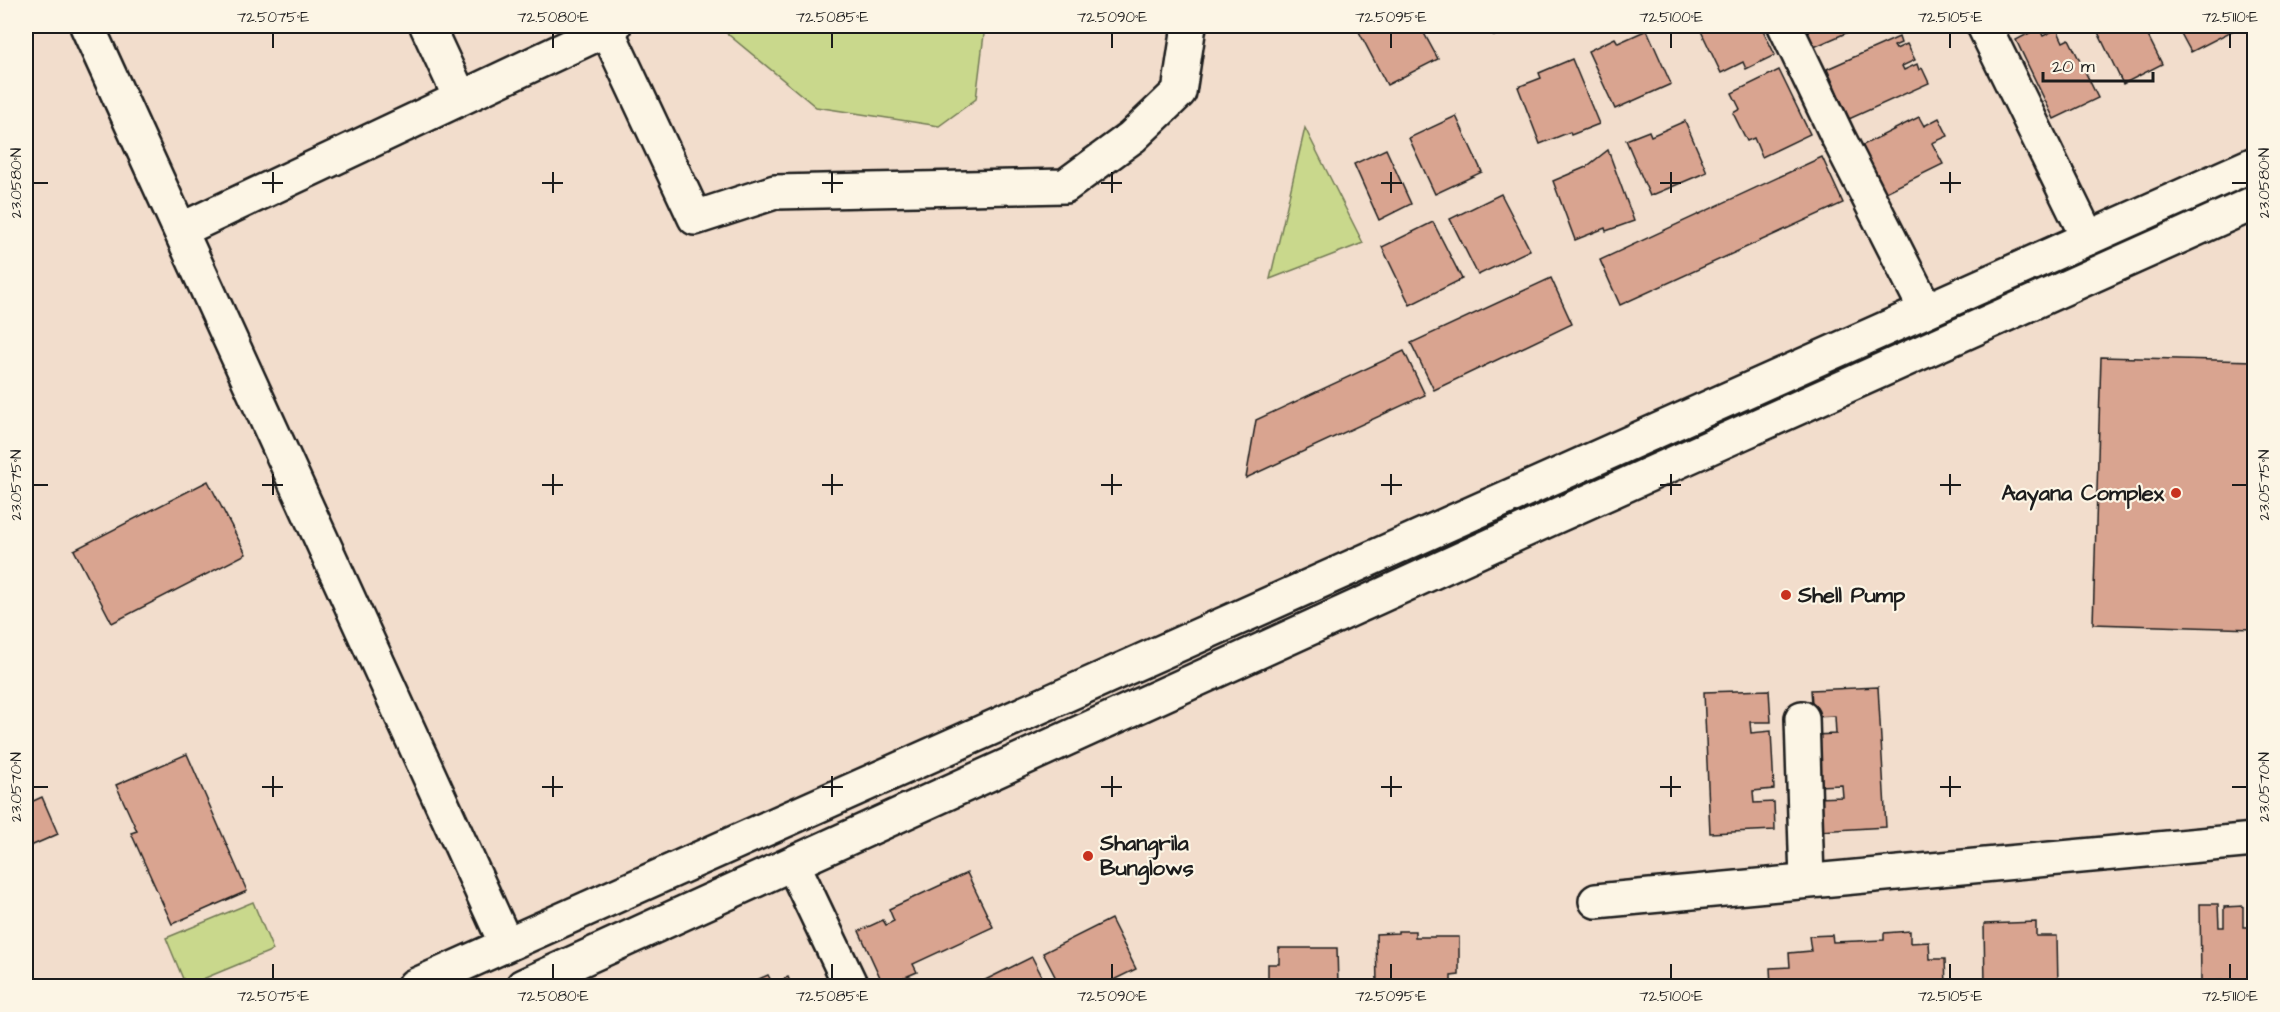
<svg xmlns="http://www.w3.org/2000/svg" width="2280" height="1012" font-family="'Architects Daughter',sans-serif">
<rect width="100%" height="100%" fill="#f2ddcc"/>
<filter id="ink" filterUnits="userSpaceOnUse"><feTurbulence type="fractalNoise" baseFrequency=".0167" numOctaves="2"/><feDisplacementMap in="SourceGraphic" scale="12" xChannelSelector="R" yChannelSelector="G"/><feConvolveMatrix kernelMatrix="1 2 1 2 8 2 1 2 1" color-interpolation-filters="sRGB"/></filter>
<g filter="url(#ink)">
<g fill="#c9d88c" stroke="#727a54" stroke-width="1.5">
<path d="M718 26H985L976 99 939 126 816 107Z"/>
<path d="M1305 128 1363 243 1270 279Z"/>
<path d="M253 902 273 950 186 986 166 938Z"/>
</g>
<g fill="#d9a490" stroke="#1c1c1c" stroke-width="1.5">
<path d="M1356 26H1420L1438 59 1387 85Z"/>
<path d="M1489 26H1515L1494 36Z"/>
<path d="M1708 26H1761L1775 55 1746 69 1743 62 1721 73 1700 29Z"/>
<path d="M1804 26H1862L1814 47Z"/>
<path d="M2095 26H2143L2162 64 2123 84Z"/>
<path d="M2177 26H2232L2234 30 2191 52Z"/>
<path d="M2039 28 2043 36 2057 29 2063 42 2069 39 2098 98 2054 119 2016 40Z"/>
<path d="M1647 30 1671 84 1615 109 1588 51 1615 38 1618 43Z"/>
<path d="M1899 37 1901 43 1894 46 1896 49 1907 44 1915 60 1902 66 1904 70 1917 64 1919 70 1922 68 1929 83 1849 119 1827 69Z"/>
<path d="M1572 59 1599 124 1571 135 1570 132 1540 144 1518 87 1541 78 1539 73Z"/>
<path d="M1779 70 1810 134 1762 157 1754 138 1747 141 1733 113 1740 109 1732 93Z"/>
<path d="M1456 116 1482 172 1435 194 1409 138Z"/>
<path d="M1919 117 1924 126 1939 118 1948 136 1932 143 1943 164 1884 193 1861 146Z"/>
<path d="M1685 121 1707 172 1650 196 1626 140 1649 131 1651 136Z"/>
<path d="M1386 149 1411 204 1379 220 1354 164Z"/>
<path d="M1608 150 1634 221 1606 231 1605 228 1575 240 1553 181 1586 167Z"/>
<path d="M1822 157 1843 203 1620 305 1600 260Z"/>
<path d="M1501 194 1530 250 1478 275 1450 219Z"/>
<path d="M1433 222 1462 279 1410 305 1382 247Z"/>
<path d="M1551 278 1572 324 1434 390 1411 343Z"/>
<path d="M1404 351 1425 395 1246 478 1256 420Z"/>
<path d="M2101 357 2254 361V629L2093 624Z"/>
<path d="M208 481 246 554 112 623 74 550Z"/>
<path d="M1878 687 1886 827 1819 831 1817 798 1843 797 1842 785 1817 786 1814 735 1836 734 1835 716 1813 717 1811 690Z"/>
<path d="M1769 690 1771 722H1750L1751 733 1771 731 1774 789 1753 791 1754 803 1774 802 1775 830 1710 833 1704 692Z"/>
<path d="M187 754 247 891 172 924 131 833 137 831 116 785Z"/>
<path d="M26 794 29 803 42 797 58 834 26 848Z"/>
<path d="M967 873 993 927 913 964 917 972 884 986 859 931 883 920 886 925 894 921 889 909Z"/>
<path d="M2200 904H2218L2219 927H2224V907L2243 906V927H2254V980L2201 981Z"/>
<path d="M1111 919 1136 969 1101 986H1060L1043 953Z"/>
<path d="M2036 922V936H2057L2058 986H1985L1984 924Z"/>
<path d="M1398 931H1415V937H1459V975L1451 976V986H1377L1376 934 1398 933Z"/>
<path d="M1910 931V943L1929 942 1930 959H1945L1946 986H1771L1770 968 1790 967 1789 953 1811 951 1809 936 1832 935 1833 942 1884 940V933Z"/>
<path d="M1279 948H1337L1338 986H1268V964H1279Z"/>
<path d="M1032 957 1047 986H973Z"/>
<path d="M768 975 773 984 788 977 792 986H743Z"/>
</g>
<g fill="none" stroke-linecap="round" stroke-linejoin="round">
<g stroke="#1c1c1c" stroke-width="38">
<g id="street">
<path d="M87 26 506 944"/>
<path d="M427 26 460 97"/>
<path d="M605 26 695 218 775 192 1065 186 1132 137 1179 92 1189 26"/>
<path d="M1785 26 1838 137 1926 310"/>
<path d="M1984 26 2088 238"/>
<path d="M181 230 614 26"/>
<path d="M1802 718 1807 881"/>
<path d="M793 864 851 986"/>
<path d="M1596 901 2254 840"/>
</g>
</g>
<g stroke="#1c1c1c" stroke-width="38">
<g id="secondary">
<path d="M414 986 2254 164"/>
<path d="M523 986 1523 531 2254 203"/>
</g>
</g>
<use href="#street" stroke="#fcf5e5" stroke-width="33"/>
<use href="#secondary" stroke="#fcf5e5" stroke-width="33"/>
</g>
</g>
<path fill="none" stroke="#1c1c1c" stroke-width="2" d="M273 33V48M553 33V48M832 33V48M1112 33V48M1391 33V48M1671 33V48M1950 33V48M2230 33V48M273 172V193M553 172V193M832 172V193M1112 172V193M1391 172V193M1671 172V193M1950 172V193M33 183H48M262 183H283M542 183H563M822 183H843M1101 183H1122M1381 183H1402M1660 183H1681M1940 183H1961M2232 183H2247M273 474V495M553 474V495M832 474V495M1112 474V495M1391 474V495M1671 474V495M1950 474V495M33 485H48M262 485H283M542 485H563M822 485H843M1101 485H1122M1381 485H1402M1660 485H1681M1940 485H1961M2232 485H2247M273 776V797M553 776V797M832 776V797M1112 776V797M1391 776V797M1671 776V797M1950 776V797M33 787H48M262 787H283M542 787H563M822 787H843M1101 787H1122M1381 787H1402M1660 787H1681M1940 787H1961M2232 787H2247M273 964V979M553 964V979M832 964V979M1112 964V979M1391 964V979M1671 964V979M1950 964V979M2230 964V979"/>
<g fill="#c8321e" stroke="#fcf5e5" stroke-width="2">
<circle cx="2176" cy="493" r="6"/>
<circle cx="1786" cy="595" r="6"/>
<circle cx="1088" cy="856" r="6"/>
</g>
<g text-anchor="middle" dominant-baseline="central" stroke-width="4.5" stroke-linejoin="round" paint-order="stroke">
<g font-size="22" font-weight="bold" fill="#1c1c1c" stroke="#fcf5e5" text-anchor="start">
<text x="2164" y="493" text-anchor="end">Aayana Complex</text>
<text x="1798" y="595">Shell Pump</text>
<text x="1100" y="843">Shangrila<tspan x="1100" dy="25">Bunglows</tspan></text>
</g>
</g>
<rect width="2280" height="1012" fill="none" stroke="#fcf5e5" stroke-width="66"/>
<path d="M2043 72v9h110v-9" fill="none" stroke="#1c1c1c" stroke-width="3"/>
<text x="2052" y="72" font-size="18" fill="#1c1c1c" stroke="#fcf5e5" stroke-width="4.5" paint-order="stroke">20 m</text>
<rect x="33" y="33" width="2214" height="946" fill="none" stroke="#1c1c1c" stroke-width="2"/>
<g font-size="15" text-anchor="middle" fill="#1c1c1c">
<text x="273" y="22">72.5075°E</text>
<text x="553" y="22">72.5080°E</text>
<text x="832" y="22">72.5085°E</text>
<text x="1112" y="22">72.5090°E</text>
<text x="1391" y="22">72.5095°E</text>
<text x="1671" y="22">72.5100°E</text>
<text x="1950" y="22">72.5105°E</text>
<text x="2230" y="22">72.5110°E</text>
<text transform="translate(16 183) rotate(-90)" y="5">23.0580°N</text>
<text transform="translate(2264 183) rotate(-90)" y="5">23.0580°N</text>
<text transform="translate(16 485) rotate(-90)" y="5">23.0575°N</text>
<text transform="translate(2264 485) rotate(-90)" y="5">23.0575°N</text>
<text transform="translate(16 787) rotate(-90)" y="5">23.0570°N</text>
<text transform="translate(2264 787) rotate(-90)" y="5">23.0570°N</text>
<text x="273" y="1001">72.5075°E</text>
<text x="553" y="1001">72.5080°E</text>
<text x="832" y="1001">72.5085°E</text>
<text x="1112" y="1001">72.5090°E</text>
<text x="1391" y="1001">72.5095°E</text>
<text x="1671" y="1001">72.5100°E</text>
<text x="1950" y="1001">72.5105°E</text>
<text x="2230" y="1001">72.5110°E</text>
</g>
</svg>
